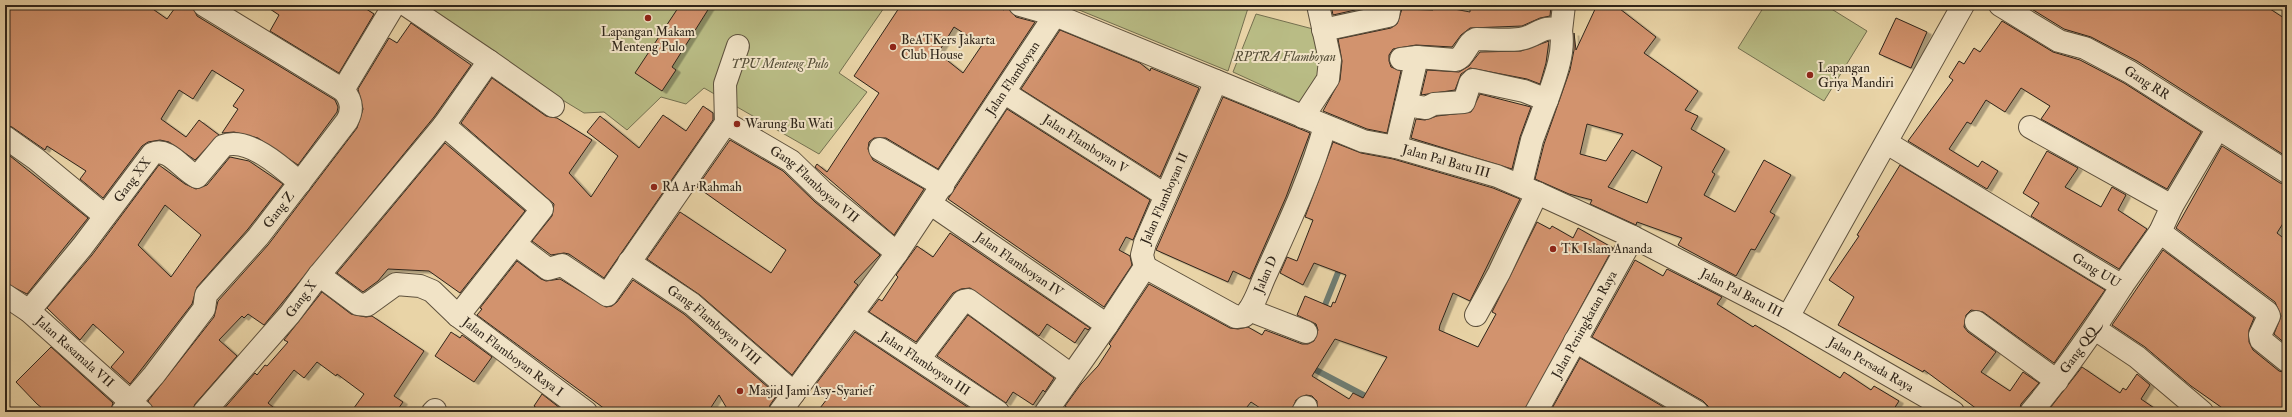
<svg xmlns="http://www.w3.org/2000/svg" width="2292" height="417" font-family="'IM FELL Double Pica',serif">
<defs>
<filter id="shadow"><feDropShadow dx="4.5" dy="2.5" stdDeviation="0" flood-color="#0004"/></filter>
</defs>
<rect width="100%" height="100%" fill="#e9d4a7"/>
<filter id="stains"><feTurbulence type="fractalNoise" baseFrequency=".005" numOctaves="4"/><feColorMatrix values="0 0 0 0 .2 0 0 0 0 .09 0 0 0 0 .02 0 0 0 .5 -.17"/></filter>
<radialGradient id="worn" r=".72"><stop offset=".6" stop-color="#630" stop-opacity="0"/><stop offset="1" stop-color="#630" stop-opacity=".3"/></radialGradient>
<g fill="#b9bc85" stroke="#747050">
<path d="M406 5H886L839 73 867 92 819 154 704 88 686 104 661 97 627 130 604 112 584 113Z"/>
<path d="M1067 5H1283H1249L1228 71Z"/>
<path d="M1765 5H1825L1867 31 1824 101 1738 48Z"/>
<path d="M1256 14 1313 29 1326 67 1305 105 1233 72Z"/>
</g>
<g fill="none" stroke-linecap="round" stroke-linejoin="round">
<g stroke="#6f7d73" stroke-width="6">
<path d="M1313 335 1341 265"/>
<path d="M1310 367 1371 399"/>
</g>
</g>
<g fill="#d2936e" stroke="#2f251a" fill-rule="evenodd" filter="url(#shadow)">
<path d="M11 5H147L167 19 177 5H192L197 16 335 100 338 107 337 112 298 165 258 138 234 132 222 133 238 109 233 106 244 90 212 70 193 99 179 90 161 119 186 137 199 120 219 135 195 160 169 142 160 140 148 142 142 146 103 198 80 179 86 171 47 146 45 150 12 127 5 125V13Z"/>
<path d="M264 5H360L374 14 339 73 270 31 279 15Z"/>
<path d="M680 5H711L672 67 676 70 662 91 635 73Z"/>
<path d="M901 5H994L1004 10 1006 6 1016 17 1035 22 938 169 886 138H874L869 142 868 149 873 160 924 189 894 235 815 167 817 164 827 172 879 93 854 76ZM954 27 982 45 963 73 938 53Z"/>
<path d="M1331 5H1377L1333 15Z"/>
<path d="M1433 5 1470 12V5H1551L1550 16 1540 18 1522 26 1470 28 1461 35 1452 47 1416 45 1393 49 1389 55V61L1391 67 1401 71 1387 133 1367 129 1323 111 1340 80 1342 61 1338 39 1391 28 1397 24 1402 9 1433 10Z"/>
<path d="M1597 5H1611L1620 9 1656 37 1644 53 1698 91 1685 110 1698 116 1691 129 1725 149 1712 172 1715 174 1704 195 1735 212 1764 160 1791 175 1770 212 1775 215 1755 250 1751 249 1736 276 1678 245 1682 238 1637 222 1636 225 1590 204 1592 200 1569 194 1535 179 1544 144 1570 70 1574 50V33L1576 50ZM1587 124 1623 134 1606 161 1580 154ZM1632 150 1662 167 1647 203 1608 187Z"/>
<path d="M2032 5H2264L2287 20V157L2137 61 2091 37 2064 29 2030 8Z"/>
<path d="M1896 18 1927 32 1911 68 1879 54Z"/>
<path d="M2002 21 2053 52 2080 60 2124 83 2201 132 2167 189 2041 119 2050 106 2021 88 2005 112 1986 100 1971 124 1967 122 1949 149 1978 167 1982 161 1998 171 1987 189 1908 141 1953 80 1949 77 1959 61 1964 64 1974 48 1980 52Z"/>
<path d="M411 23 471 65 434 117 264 325 248 314 244 318 242 316 219 340 237 356 195 404 192 412H154L148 401 214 317 218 301 268 245 357 128 363 109 358 89 389 38 397 43Z"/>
<path d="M1060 30 1140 63 1150 71 1151 68 1199 88 1160 177 1021 89Z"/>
<path d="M1549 41 1546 63 1540 84 1527 79 1470 68 1461 74 1455 90 1421 95 1427 70 1459 72 1469 66 1480 52 1521 51Z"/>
<path d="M492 78 546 116 557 118 592 140 569 173 591 197 618 156 587 132 600 116 639 148 663 115 686 131 703 106 713 113V120L604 278 569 254 564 253 551 255 532 241 552 216 554 204 461 123Z"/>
<path d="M1480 94 1531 107 1520 137 1512 169 1411 138 1416 119 1425 120 1437 116 1471 112Z"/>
<path d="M1223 97 1310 133 1286 197 1250 279 1233 271 1228 282 1156 250Z"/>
<path d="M1007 109 1150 200 1133 240 1126 237 1119 250 1130 256 1132 265 1104 307 948 199Z"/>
<path d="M730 140 783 171 815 202 880 255 854 282 858 285 792 375 700 295 647 259 680 212 771 273 786 250 697 187Z"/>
<path d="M1333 142 1361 153 1393 159 1493 188 1520 199 1470 301 1453 293 1440 325 1439 330 1478 347 1496 314 1492 312 1537 222 1550 229 1552 226 1573 238 1578 228 1613 248 1524 412H1317V401L1312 396 1306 395 1296 400 1291 412H1266L1251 402 1243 412H1073L1065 406 1081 384 1098 366 1111 346 1109 344 1149 284 1230 328 1238 329 1248 327 1262 335 1265 330 1302 344H1308L1314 341 1318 330 1316 324 1297 315 1305 296 1331 307 1333 302 1335 303 1346 275 1314 263 1303 285 1280 273 1287 257 1297 261 1313 220 1305 217ZM1335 339 1387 357 1363 398 1353 393 1349 399 1312 376Z"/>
<path d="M445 143 525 211 460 293 429 271 388 269 378 281 363 292 337 273Z"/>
<path d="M2222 146 2280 183 2287 184V217L2277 233 2287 241V345L2274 334 2281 316 2275 302 2176 228Z"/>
<path d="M2047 151 2078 168 2065 187 2101 207 2112 187 2126 195 2118 210 2147 229 2119 269 2031 216 2039 203 2023 193Z"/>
<path d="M5 152 88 218 27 294 5 283Z"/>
<path d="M230 157 249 161 283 184 248 229 197 287 192 304 130 384 111 367 124 352 93 324 80 340 47 308 92 255 159 165 185 184 196 189 207 185ZM165 205 201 235 171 277 138 245Z"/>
<path d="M1900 165 2105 290 2054 363 1983 312 1971 310 1966 315 1964 327 1968 332 1996 352 1981 372 2010 391 2023 372 2039 383 2021 404 2019 412H1981L1924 370 1923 372 1838 325 1854 297 1829 280 1859 236 1857 235Z"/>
<path d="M950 233 1090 328 1088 330 1085 328 1075 343 1047 324 1039 336 970 288 961 289 953 293 916 342 869 312 879 299 882 301 898 277 896 275 917 246 933 257Z"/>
<path d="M2163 250 2254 318 2249 330V342L2253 350 2279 371 2287 373V412H2228L2191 386 2145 347 2112 325Z"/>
<path d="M1635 260 1663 276 1667 269 1722 297 1717 304 1753 327 1755 325 1840 378 1844 372 1871 390 1874 386 1899 401 1892 412H1709L1708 406 1703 401 1592 337Z"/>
<path d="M517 261 541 279 546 281 560 279 606 307 612 306 617 302 633 280 684 314 777 395 770 405 768 412H729L719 395 708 412H609L477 315 482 309 480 308Z"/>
<path d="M322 292 351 314 366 317 372 316 424 351 394 396 403 402 396 412H351L364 394 337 374 336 376 317 362 304 378 294 370 268 403 279 412H221L255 373 257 375 265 365 267 366 288 342 284 340Z"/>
<path d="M968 315 1054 378 1045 392 1043 390 1033 405 1013 392 1006 403 937 356Z"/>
<path d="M451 332 460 338 462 335 492 357 474 382 435 356Z"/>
<path d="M855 332 975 412H817L830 395 816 384Z"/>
<path d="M51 347 113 403 110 412H47L37 404 16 382Z"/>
<path d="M1580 358 1672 412H1550Z"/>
<path d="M2082 367 2120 393 2123 388 2126 390 2137 374 2150 385 2141 399 2160 412H2047Z"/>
<path d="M542 394 565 412H542L534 406Z"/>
</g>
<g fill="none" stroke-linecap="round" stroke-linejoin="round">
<g stroke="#5e513d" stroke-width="24">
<g id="minor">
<path d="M204 5 343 90"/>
<path d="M406 5 489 61 444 125"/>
<path id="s1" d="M1020 5 1055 15 1363 141 1396 147 1497 176 1537 193 1633 237 1788 317 1953 412"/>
<path id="s2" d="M2000 5 2059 41 2085 48 2130 72 2287 172"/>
<path d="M1323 30 1388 16 1390 5"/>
<path d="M1561 31 1564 5"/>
<path d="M1401 59 1417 57 1455 60C1465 58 1466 43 1476 39 1491 39 1506 41 1520 39 1537 37 1542 23 1561 31 1565 53 1554 80 1547 100"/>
<path d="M489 61 553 106"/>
<path id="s3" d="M1005 93 1165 195"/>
<path d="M1406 105 1417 57"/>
<path d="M1303 117 1328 79 1330 60 1318 5"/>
<path id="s4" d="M726 123 791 161 823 192 897 253"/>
<path d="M726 123 725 84 738 46"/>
<path d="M2030 127 2172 206 2160 232"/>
<path d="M5 137 36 159 105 216"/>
<path id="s5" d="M1887 143 2122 286 2160 232 2267 312 2269 316 2260 335 2261 340 2287 361"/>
<path d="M1396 147 1406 105 1426 108 1434 104 1464 102 1470 83 1473 80 1524 91 1547 100 1532 140 1521 185"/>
<path d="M880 149 943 186"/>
<path id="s6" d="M931 204 1107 325"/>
<path d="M2172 206 2218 128"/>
<path d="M515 244 548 269 562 265 607 295 726 123"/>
<path id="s7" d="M629 262 692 304 794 393"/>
<path id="s8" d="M1145 267 1236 317 1244 316C1254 307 1259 289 1265 276 1287 227 1311 177 1325 126"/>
<path d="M319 275 444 125 542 209 458 316"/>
<path id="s9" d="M5 295 29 311 142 412"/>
<path d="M1249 310 1306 332"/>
<path id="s10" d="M29 311 82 247 152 154C169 146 182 170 197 177L223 146C248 136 283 168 300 183"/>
<path id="s11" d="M852 315 998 412"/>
<path d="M1476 315 1499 273 1537 193"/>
<path d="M1788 317 1963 5"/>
<path d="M1976 322 2057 381"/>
<path d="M2095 329 2137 357 2202 412"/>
<path d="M1575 341 1697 412"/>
<path d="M919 359 963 301 968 300 1071 375"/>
<path id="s12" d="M122 412 154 375 204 309 206 295 258 237 347 121C353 110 352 100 343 90L394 5"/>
<path id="s13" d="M204 412 290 314 319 275 358 304 367 305 396 284 420 286 432 291 458 316 586 412"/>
<path d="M433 412 435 410"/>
<path id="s14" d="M780 412 897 253 1055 15"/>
<path id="s15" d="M1046 412 1107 325 1145 267 1142 255 1145 243 1216 81"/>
<path d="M1303 412 1306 407"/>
<path id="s16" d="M1536 412 1633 237"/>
<path id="s17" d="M2031 412C2065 372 2094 330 2122 286"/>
</g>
</g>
<use href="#minor" stroke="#f1e3c6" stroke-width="22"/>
</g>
<g fill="#8f2418" stroke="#f1e3c6" stroke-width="1.5">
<circle cx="648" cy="18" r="4"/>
<circle cx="893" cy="47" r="4"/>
<circle cx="1810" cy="75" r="4"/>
<circle cx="737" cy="124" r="4"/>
<circle cx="654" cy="187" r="4"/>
<circle cx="1553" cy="249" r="4"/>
<circle cx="740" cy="391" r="4"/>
</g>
<g text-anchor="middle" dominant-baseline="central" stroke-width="4" stroke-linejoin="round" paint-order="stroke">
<g font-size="13" fill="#2f251a" stroke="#f1e3c6" text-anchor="start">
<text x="648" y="32" text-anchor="middle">Lapangan Makam<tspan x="648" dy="15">Menteng Pulo</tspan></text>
<text x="901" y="40">BeATKers Jakarta<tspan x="901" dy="15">Club House</tspan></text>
<text x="1818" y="68">Lapangan<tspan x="1818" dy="15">Griya Mandiri</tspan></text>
<text x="745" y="124">Warung Bu Wati</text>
<text x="662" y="187">RA Ar Rahmah</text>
<text x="1561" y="249">TK Islam Ananda</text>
<text x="748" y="391">Masjid Jami Asy-Syarief</text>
</g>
<g font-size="13" font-style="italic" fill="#524b35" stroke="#f1e3c6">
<text x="1285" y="57">RPTRA Flamboyan</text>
<text x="780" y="64">TPU Menteng Pulo</text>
</g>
<g font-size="13" fill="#2f251a" stroke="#f1e3c6">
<text stroke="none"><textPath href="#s14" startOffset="407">Jalan Flamboyan</textPath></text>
<text stroke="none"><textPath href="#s2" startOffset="167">Gang RR</textPath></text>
<text stroke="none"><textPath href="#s3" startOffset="95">Jalan Flamboyan V</textPath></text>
<text stroke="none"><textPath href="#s1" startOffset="455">Jalan Pal Batu III</textPath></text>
<text stroke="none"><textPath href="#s10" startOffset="167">Gang XX</textPath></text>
<text stroke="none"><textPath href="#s4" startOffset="108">Gang Flamboyan VII</textPath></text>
<text stroke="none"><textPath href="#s15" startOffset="249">Jalan Flamboyan II</textPath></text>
<text stroke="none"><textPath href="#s12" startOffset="258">Gang Z</textPath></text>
<text stroke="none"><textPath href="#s6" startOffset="107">Jalan Flamboyan IV</textPath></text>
<text stroke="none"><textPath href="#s5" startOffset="245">Gang UU</textPath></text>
<text stroke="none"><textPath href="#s8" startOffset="159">Jalan D</textPath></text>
<text stroke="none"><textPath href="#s1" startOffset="779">Jalan Pal Batu III</textPath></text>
<text stroke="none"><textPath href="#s13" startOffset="149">Gang X</textPath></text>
<text stroke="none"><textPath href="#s16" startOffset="100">Jalan Peningkatan Raya</textPath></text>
<text stroke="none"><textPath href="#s7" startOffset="106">Gang Flamboyan VIII</textPath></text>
<text stroke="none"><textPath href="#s17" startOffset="78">Gang QQ</textPath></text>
<text stroke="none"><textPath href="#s9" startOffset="90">Jalan Rasamala VII</textPath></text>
<text stroke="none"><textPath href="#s13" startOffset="414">Jalan Flamboyan Raya I</textPath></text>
<text stroke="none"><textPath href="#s11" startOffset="88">Jalan Flamboyan III</textPath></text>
<text stroke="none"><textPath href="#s1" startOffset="927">Jalan Persada Raya</textPath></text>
</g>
</g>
<rect width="2292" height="417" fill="none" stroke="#e9d4a7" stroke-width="20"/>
<rect x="6" y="6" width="2280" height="405" fill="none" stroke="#2f251a" stroke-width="2"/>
<rect x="10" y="10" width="2272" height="397" fill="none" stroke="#2f251a"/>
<rect width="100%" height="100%" filter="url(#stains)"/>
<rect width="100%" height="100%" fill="url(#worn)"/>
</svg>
